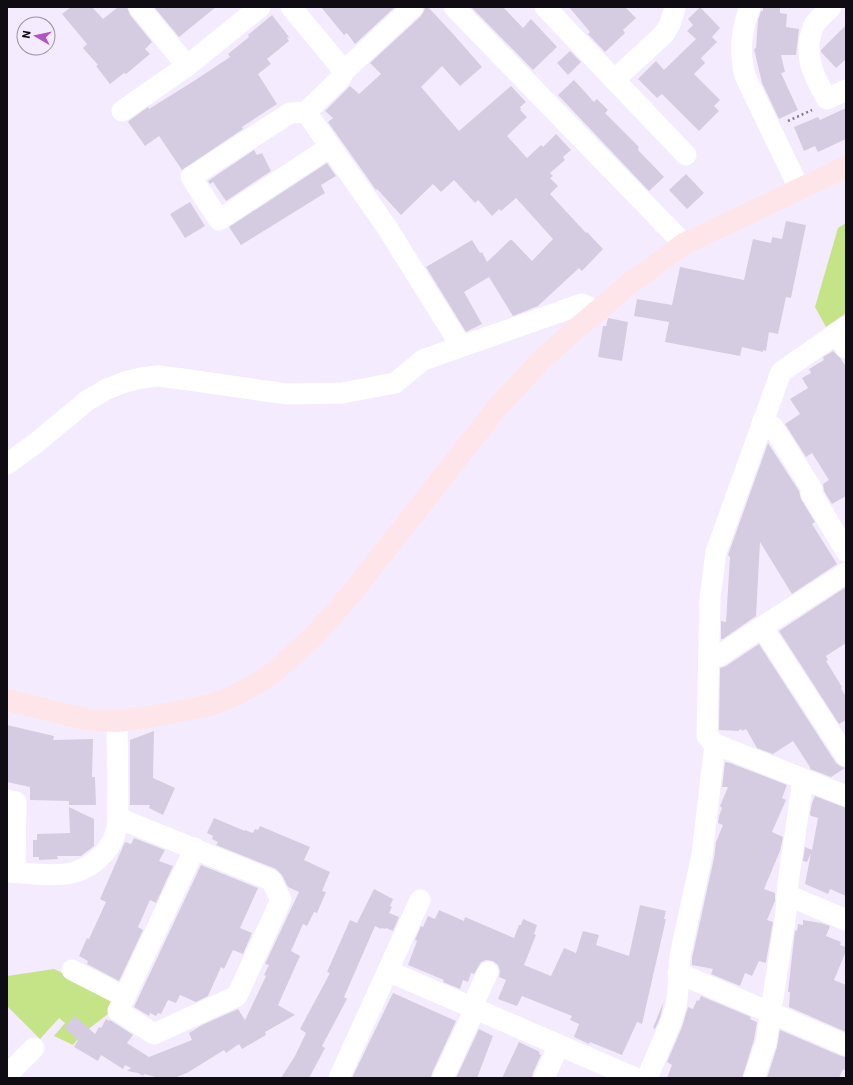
<svg xmlns="http://www.w3.org/2000/svg" width="853" height="1085" font-family="'IBM Plex Sans',sans-serif">
<rect width="100%" height="100%" fill="#f4ecfe"/>
<g fill="#c5e387">
<path d="M846 223V313L826 327 815 307 838 228Z"/>
<path d="M54 969 116 999 108 1014 82 1034 73 1045 54 1036 65 1023 59 1018 40 1039 7 1006V976Z"/>
</g>
<g fill="#d6cce1">
<path d="M71 7H92L103 19 118 7H127L130 15 152 42 145 49 150 54 126 74 124 73 110 84 96 66 98 65 83 48 87 44 62 14Z"/>
<path d="M154 7H216L179 37Z"/>
<path d="M321 7H395L355 44 347 33 344 35Z"/>
<path d="M425 7H428L454 35 482 67 460 86 442 66 421 87 459 131 511 86 526 102 520 107 521 109 520 110 527 117 507 136 527 158 541 145 543 147 556 134 571 150 563 157 565 160 550 173 553 176 550 178 558 186 550 194 586 233 587 232 603 249 582 271 579 268 538 306 513 316 489 277 464 292 482 324 466 332 426 267 472 240 480 253 482 252 487 262 510 240H512L532 261 553 239 516 198 501 211 499 209 492 216 478 200 475 203 454 180 441 192 433 184 401 215 377 189 376 190 328 122 333 118 325 111 350 86 359 94 381 74 370 63 421 16 424 11Z"/>
<path d="M471 7H503L523 28 531 19 557 47 533 70Z"/>
<path d="M569 7H625L636 18 623 30 625 33 605 52 588 34 590 32Z"/>
<path d="M700 7 720 28 712 37 717 42 701 58 705 63 694 74 720 100 714 106 719 111 699 131 662 94 657 98 638 79 656 61 664 70 696 39 687 31 693 25 688 19Z"/>
<path d="M763 7H780V13L787 14 786 27 799 29 796 55H781L785 72 781 73 798 110 779 119 762 83 754 49 756 48 758 20 761 11H763Z"/>
<path d="M272 15 289 37 287 38 289 41 267 59 271 64 258 74 277 104 242 127 243 129 182 170 159 136 145 146 128 122 130 120 148 107 149 109 197 79 230 57 228 54 249 37 248 35Z"/>
<path d="M846 25V59L836 68 821 52V50Z"/>
<path d="M570 51 581 62 568 75 557 63Z"/>
<path d="M574 80 594 102 597 99 608 110 605 113 639 147 638 149 639 151 664 177 649 191 558 95Z"/>
<path d="M846 108V139L818 152 815 146 804 151 794 127 818 117 820 120Z"/>
<path d="M254 150 257 155 262 153 271 171 226 201 213 182 210 184 208 181Z"/>
<path d="M327 163 336 176 321 185 325 193 241 245 229 227Z"/>
<path d="M686 174 704 193 687 209 669 190Z"/>
<path d="M190 202 205 226 185 238 170 214Z"/>
<path d="M786 221 806 225 791 298 786 297 778 334 769 332 766 351 763 350V352L742 347 740 356 665 342 669 322 634 316 637 299 672 305 680 267 744 280 753 239 771 243 772 237 782 239Z"/>
<path d="M608 318 628 322 622 361 598 357 603 326H606Z"/>
<path d="M833 351 841 359 846 367V496L832 504 824 491 823 484 829 480 812 453 806 457 785 424 800 414 790 399 808 388 802 378 811 373 809 369 824 360 823 357Z"/>
<path d="M768 443 799 491 801 499 815 522 812 524 837 564 792 594 760 542 756 616 723 639H721V621L726 622 730 557 728 555Z"/>
<path d="M846 587V643L826 656 828 660 826 661 842 687 841 688 846 697V720L839 724 779 631Z"/>
<path d="M759 644 836 763 840 766 845 768 831 777 810 769V767L793 741 773 754 757 748 746 729 742 731 741 729 738 731 719 730 720 668 726 666Z"/>
<path d="M7 725 54 736 53 740 93 739 92 777H95L96 805H69V801L30 800V787L7 782Z"/>
<path d="M154 731 153 778 175 788 163 815 149 808 150 805H130V740Z"/>
<path d="M725 762 730 763 787 785 782 798 786 800 772 832 783 837 780 851 764 889 775 893V901L767 920 773 922 766 962V963L759 961 752 976 745 973 740 986 711 974 713 969 692 965V958L714 858 716 842 723 825 718 823 719 816 722 808 720 806 728 787H722Z"/>
<path d="M815 796 846 808V896L830 889 828 894 805 884 811 853 807 862 803 861 805 847 812 850 818 818 811 816 810 814 812 803Z"/>
<path d="M69 807 94 819V846L81 856H57L58 859 39 860V857H33V840H37V834L70 833Z"/>
<path d="M214 818 245 831V830L253 833 255 829 258 830 260 826 310 847 304 860 330 872 322 891 326 892 317 913 314 912 307 926 303 924 291 951 300 956 278 1005 295 1015 265 1032 266 1035 242 1049 239 1044 226 1053 224 1050 187 1073 174 1078H160L144 1074 143 1076 138 1073 127 1071 131 1068 125 1065 123 1069 101 1055 98 1061 74 1047 78 1040 64 1027 75 1016 95 1034 99 1027 101 1028 106 1019 109 1021 110 1020 133 1035 127 1043 149 1057 192 1040 189 1033 202 1025 238 1009 245 1020 266 976 264 975 269 965 265 964 299 892 288 887 282 875 276 869 216 845 218 842 212 839 213 836 207 833Z"/>
<path d="M134 838 165 850 159 861 173 866 156 903 150 900 138 927 143 930 119 981 87 964 88 961 79 956 87 938 89 939 106 902 100 899 125 842 131 844Z"/>
<path d="M201 865 258 888 240 928 252 933 243 954 233 950 224 969 221 967 208 996 196 1002 180 995 176 1003 168 1000 161 1014 158 1013 156 1016 150 1013 149 1016 134 1007Z"/>
<path d="M374 889 393 899 390 906 392 907 389 913 399 917 393 931 386 928 385 929 382 928 381 929 375 926 344 997 347 999 322 1046 325 1048 309 1078H281L295 1056 306 1033 300 1029 330 973 327 972 350 920 357 923Z"/>
<path d="M640 905 666 911 664 919H666L642 1024 637 1022 622 1055 590 1042 589 1044 574 1037 579 1024 570 1020 572 1016 522 996 517 1006 498 999 506 980 499 977 500 971 498 965 493 961 486 960 481 962 474 974 471 973 468 982 463 980 460 989 443 982 444 980 408 965 417 941 415 940 421 926 423 927 428 916 435 919 439 910 464 921 465 917 514 938 519 925H521L523 919 537 925 534 934 536 935 524 965 551 976 564 948 576 953 583 931 599 935 596 945 629 956Z"/>
<path d="M803 920 821 923 830 926 826 936 841 942 840 945 846 947V951L834 980 846 985V1032L789 1007 790 992H788L795 930 797 931 798 924 803 925Z"/>
<path d="M393 993 456 1021 432 1073 431 1078H352Z"/>
<path d="M701 996 751 1017 750 1019 757 1022 754 1040 742 1078H667L672 1065 667 1062 682 1027 688 1007 693 1009 697 1000 699 1001Z"/>
<path d="M664 1001 660 1018 655 1029 653 1028Z"/>
<path d="M479 1029 493 1036 477 1078H456Z"/>
<path d="M780 1030 841 1056 846 1057V1071L843 1069 839 1078H767L777 1047Z"/>
<path d="M519 1042 540 1052 539 1054 541 1055 533 1073 532 1078H502Z"/>
</g>
<g fill="none" stroke-linecap="round" stroke-linejoin="round">
<path stroke="#827c88" stroke-width="2.5" stroke-dasharray="2 3" stroke-linecap="butt" d="M788 121 812 110"/>
<g stroke="#fff" stroke-width="21">
<path d="M139 7 187 66"/>
<path d="M291 7 344 71"/>
<path d="M413 7 344 71 340 79 306 112 386 226 461 346"/>
<path d="M454 7 684 244"/>
<path d="M545 7 686 155"/>
<path d="M750 7C741 31 739 50 745 76L799 188"/>
<path d="M831 7C826 12 818 19 814 25 812 28 812 31 811 34 804 57 815 79 827 99L846 90"/>
<path d="M614 80 664 34 670 24 675 7"/>
<path d="M122 111 187 66 260 7"/>
<path d="M306 112 290 113 191 177 219 220 330 147"/>
<path d="M846 327 781 372 716 552 710 598 707 736 715 744 846 796"/>
<path d="M836 333 846 348"/>
<path d="M763 421 773 427 812 489 811 493 846 551"/>
<path d="M7 464 36 443 88 400 107 389 125 382 141 378 158 376 182 379 287 394 342 393 395 383 423 360 582 304 597 311"/>
<path d="M762 627 846 756"/>
<path d="M709 656H719L762 627 846 573"/>
<path d="M7 800 16 802 15 872"/>
<path d="M118 818 271 880 281 900 237 996 154 1034 118 1011 195 848"/>
<path d="M7 872C42 873 74 884 101 856 113 845 117 833 118 818L117 721"/>
<path d="M787 895 846 920"/>
<path d="M72 970 125 997"/>
<path d="M388 971 635 1078"/>
<path d="M678 973 846 1045"/>
<path d="M472 1007 488 972"/>
<path d="M7 1075 34 1048"/>
<path d="M339 1078 420 900"/>
<path d="M443 1078 475 1009"/>
<path d="M544 1078 559 1045"/>
<path d="M647 1078 671 1022 676 1006 678 990 680 956 702 855 715 744"/>
<path d="M754 1078 766 1043 786 913 788 883 803 780"/>
</g>
<path stroke="#fee5ea" stroke-width="22" d="M7 700 68 715 91 720 117 721 149 717 210 705 234 696 256 684 274 672 313 637 351 594 496 409 541 360 568 336 629 284 684 244 846 167"/>
</g>
<rect width="853" height="1085" fill="none" stroke="#100c13" stroke-width="16"/>
<g transform="translate(36 36) rotate(279)"><circle r="19" fill="#f4ecfe" stroke="#9992a0"/>
<path d="M0-3L7 15L0 10L-7 15Z" fill="#ae55c1"/>
<text y="-6" font-size="11" font-weight="bold" text-anchor="middle" fill="#100c13">N</text>
</g>
</svg>
